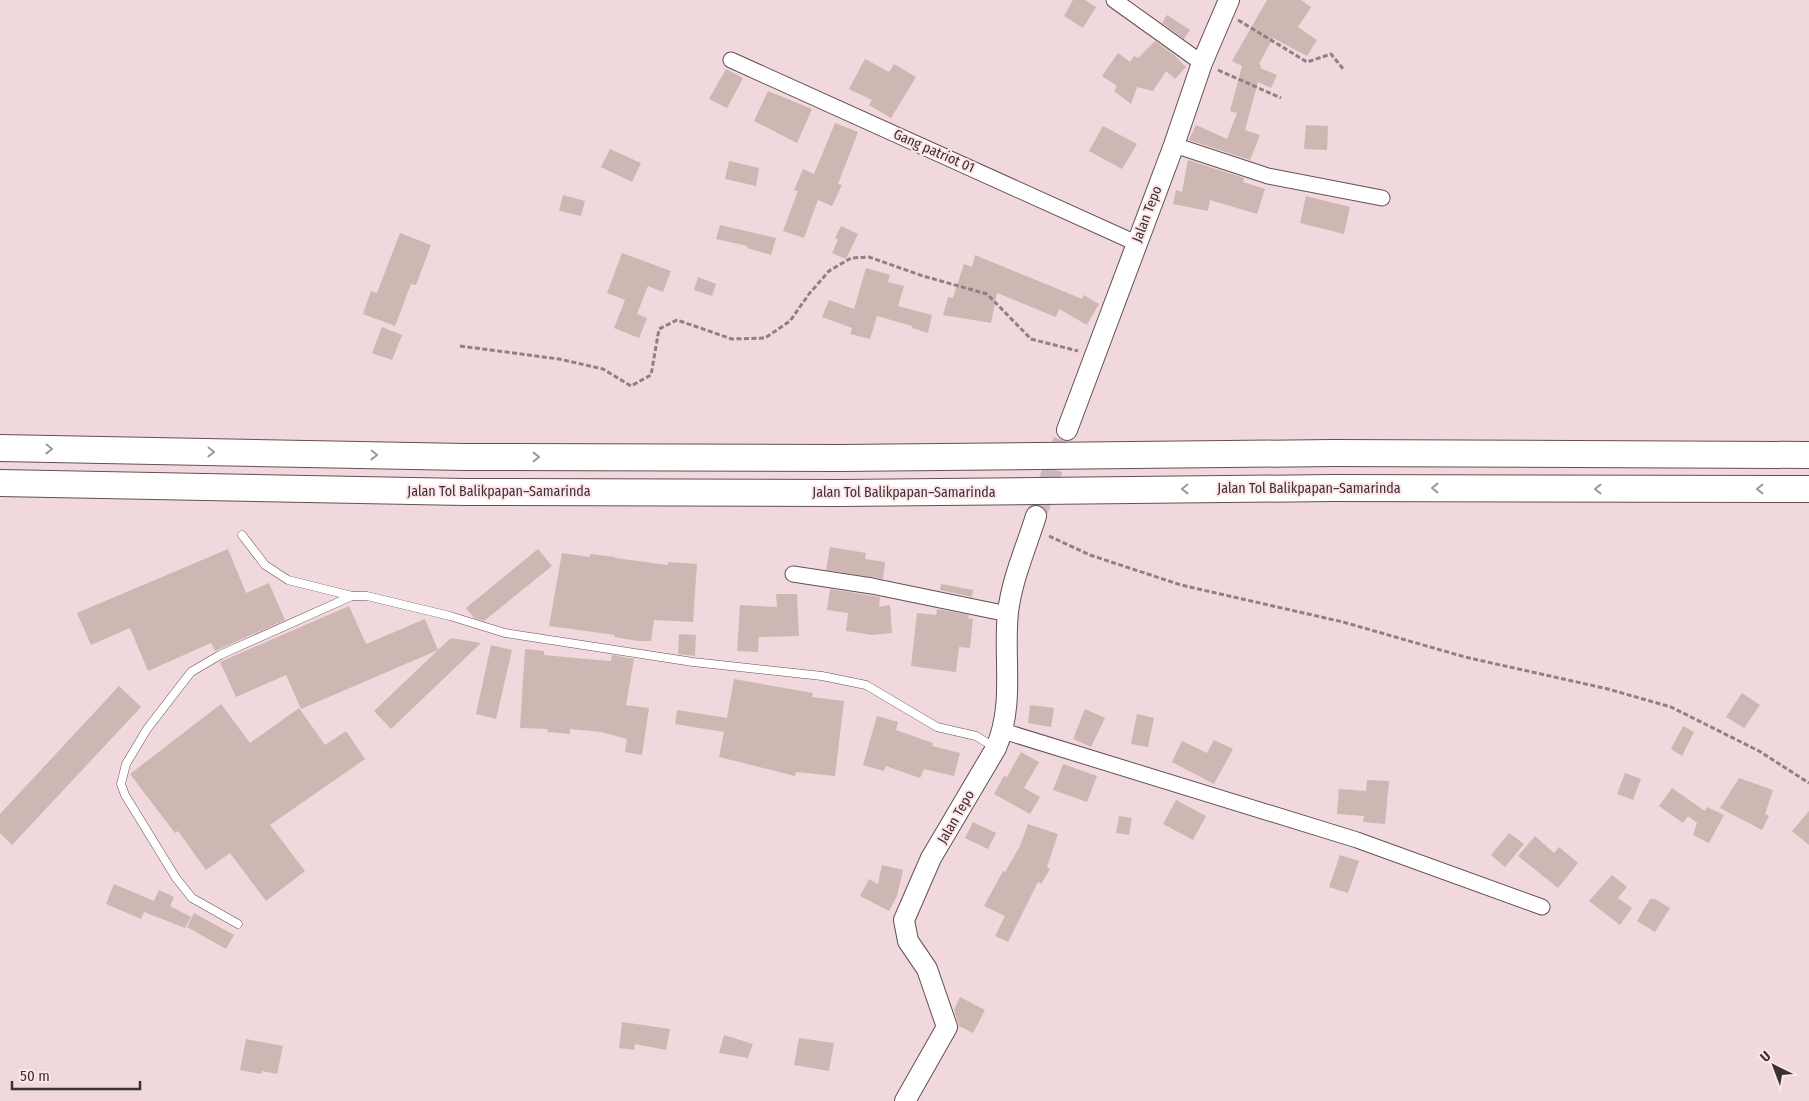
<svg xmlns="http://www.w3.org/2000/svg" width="1809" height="1101" font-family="'Fira Sans Condensed',sans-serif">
<rect width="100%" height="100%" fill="#f0d8dc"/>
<g fill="#ceb6b3">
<path d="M1073 0H1085L1096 7 1083 28 1064 16Z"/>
<path d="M1267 0H1301L1311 7 1298 27 1317 40 1307 56 1273 38 1259 64 1261 65 1260 68 1277 75 1271 88 1258 82 1245 130 1260 135 1250 160 1189 140 1196 125 1227 139 1237 113 1230 111 1242 66 1232 61Z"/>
<path d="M1167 15 1190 30 1184 39 1162 23Z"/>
<path d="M1155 41 1174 55 1186 67 1175 79 1166 71 1153 91 1137 87 1131 104 1114 91 1117 86 1102 76 1118 53 1130 62 1134 56 1138 58Z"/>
<path d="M865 59 889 72 894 64 916 77 891 118 869 105 872 100 849 89Z"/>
<path d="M726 69 743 78 727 108 709 99Z"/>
<path d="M768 91 812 109 797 143 754 121Z"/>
<path d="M835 123 858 132 838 184 842 185 832 206 818 200 804 238 783 231 798 191 794 190 803 169 814 174Z"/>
<path d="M1306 125 1328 126 1327 150 1304 149Z"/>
<path d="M1103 126 1137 144 1122 169 1089 151Z"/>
<path d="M610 149 641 163 632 182 601 167Z"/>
<path d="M1188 160 1244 178 1243 182 1265 189 1257 214 1210 200 1208 211 1173 204 1176 190 1182 192Z"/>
<path d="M729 161 759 168 756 186 725 179Z"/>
<path d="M563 195 585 201 581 216 559 211Z"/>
<path d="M1306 196 1350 207 1344 234 1300 223Z"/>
<path d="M720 225 776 238 771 255 747 248 748 246 716 239Z"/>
<path d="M841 226 858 234 846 259 832 253 838 240 835 238Z"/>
<path d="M400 233 431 245 416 285 411 284 395 326 363 314 371 291 377 293Z"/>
<path d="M622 253 671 271 663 292 648 286 637 314 647 318 639 338 614 328 625 300 607 293Z"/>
<path d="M975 255 1082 299 1084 295 1099 304 1087 325 1059 309 1056 317 997 293 991 323 943 315 948 297 953 298 964 264 972 267Z"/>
<path d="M866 268 890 275 888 282 904 286 898 306 932 315 928 333 912 328V326L877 316 870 339 850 334 852 328 822 317 829 300 854 309Z"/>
<path d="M698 277 716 284 712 296 694 290Z"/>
<path d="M382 327 402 335 392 360 372 353Z"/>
<path d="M830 547 866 553 865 559 885 562 883 579 826 570Z"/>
<path d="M228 549 246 593 269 583 285 620 215 651 211 643 148 671 130 628 91 645 77 613Z"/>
<path d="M538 549 552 566 484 621 474 618 466 608Z"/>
<path d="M562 553 590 557V554L615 557V558L668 565V562L697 564 693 622 654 620 651 641H638L614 637 615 635 549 626Z"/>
<path d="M941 584 973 590 972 597 940 590Z"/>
<path d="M830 589 880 597 879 607 890 605 892 633 872 635 846 631 848 613 827 610Z"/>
<path d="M776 594H797L799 636 759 637 758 652 737 651 740 605 777 607Z"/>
<path d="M349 606 366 644 425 619 438 650 451 638 481 643 391 729 374 711 438 650 301 709 286 675 236 697 220 662Z"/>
<path d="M937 609 969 615 968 618 973 619 970 648 959 647 956 672 911 666 917 613 936 615Z"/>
<path d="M679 634 696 635 695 656 678 654Z"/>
<path d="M491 645 512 650 496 719 476 714Z"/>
<path d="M525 649 544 651V655L586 659 611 661 612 655 634 659 626 705 649 708 642 755 625 752 627 739 601 732 570 729V734L547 732 548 729 520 728Z"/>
<path d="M734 679 813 693 812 697 844 701 835 776 796 772 795 776 719 757 724 732 675 724 677 710 727 718Z"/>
<path d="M119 686 141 707 12 845 0 833V814Z"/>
<path d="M1742 693 1760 705 1744 728 1726 717Z"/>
<path d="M221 704 250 743 299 708 325 745 346 731 365 759 270 825 305 871 266 901 230 853 206 870 178 831 175 833 130 774Z"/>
<path d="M1030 705 1054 708 1051 727 1028 723Z"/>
<path d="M1085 709 1105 718 1091 747 1073 739Z"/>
<path d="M1137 714 1154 718 1148 747 1131 744Z"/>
<path d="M877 716 898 722 896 730 933 743 932 746 960 753 954 776 924 769 920 778 886 766 884 771 863 765Z"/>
<path d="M1683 726 1694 732 1682 756 1671 749Z"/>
<path d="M1214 740 1233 749 1214 784 1172 762 1182 741 1207 753Z"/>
<path d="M1021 752 1039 762 1024 788 1040 797 1030 814 994 794 1004 776 1007 777Z"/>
<path d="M1063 764 1097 776 1087 802 1053 790Z"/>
<path d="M1625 773 1641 779 1633 800 1617 794Z"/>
<path d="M1739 778 1773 790 1765 814 1769 816 1762 830 1720 808Z"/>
<path d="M1367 780 1389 781 1385 824 1363 822 1364 816 1337 814 1339 789 1366 791Z"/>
<path d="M1672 788 1705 811 1707 807 1724 815 1709 843 1693 835 1697 823 1688 816 1683 823 1659 806Z"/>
<path d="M1176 800 1206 816 1193 840 1163 824Z"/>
<path d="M1809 811V845L1792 831Z"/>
<path d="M1119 816 1132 818 1129 835 1116 833Z"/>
<path d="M973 822 996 833 988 849 965 838Z"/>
<path d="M1028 824 1058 834 1047 867 1050 869 1041 884 1038 882 1008 942 995 936 1005 916 984 906 1003 871 1005 872 1020 846Z"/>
<path d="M1509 833 1524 844 1505 867 1491 855Z"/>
<path d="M1535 836 1554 853 1559 847 1578 863 1558 888 1518 856Z"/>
<path d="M1340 855 1359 861 1348 893 1329 887Z"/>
<path d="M882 865 903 870 897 896 889 911 860 896 869 879 878 884Z"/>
<path d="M1612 875 1627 887 1618 898 1632 908 1620 925 1589 901Z"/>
<path d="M114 884 154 901 159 890 174 897 170 906 191 917 185 928 144 912 141 919 106 904Z"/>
<path d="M1650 899H1655L1670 908 1655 932 1637 921Z"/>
<path d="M194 913 234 935 226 949 187 927Z"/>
<path d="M960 997 985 1010 973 1033 959 1026 954 1010Z"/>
<path d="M622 1022 670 1029 666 1050 635 1044 634 1050 619 1048Z"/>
<path d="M724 1035 753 1044 748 1058 719 1053Z"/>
<path d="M799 1038 834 1043 829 1071 794 1065Z"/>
<path d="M246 1039 283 1046 277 1074 262 1071 261 1074 240 1070Z"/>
</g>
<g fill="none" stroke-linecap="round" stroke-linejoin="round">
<path stroke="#ccb7ba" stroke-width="20" stroke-dasharray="20 10" stroke-linecap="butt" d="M1036 516 1067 430"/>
<g stroke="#645054" stroke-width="9">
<g id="lane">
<path d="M242 535 265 565 288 580 352 596H367L450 616 505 633 693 662 822 676 866 685 937 727 976 736 994 747"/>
<path d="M238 924 192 898 176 878 125 795 121 784 126 764 147 729 191 672 220 655 352 596"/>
</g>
</g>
<g stroke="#645054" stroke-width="17">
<g id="street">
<path d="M1114 0 1202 63"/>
<path d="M731 60 1136 243"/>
<path d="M1174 145 1268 176 1382 198"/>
<path d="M793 574 872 586 1008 614"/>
<path d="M1003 731 1357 840 1542 907"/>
</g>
</g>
<g stroke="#645054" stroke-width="22">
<g id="secondary">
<path d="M1067 430 1174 145 1202 63 1229 0"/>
<path d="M905 1101 947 1027 927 969 908 941 904 920 931 858 996 748C1015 704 1003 657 1008 612 1012 579 1026 548 1036 516"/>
</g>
</g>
<g stroke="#645054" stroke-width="28">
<g id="highway">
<path d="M0 448 465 457 839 458 1333 453 1809 455"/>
<path d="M0 483 465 492 839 493 1333 488 1809 489"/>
</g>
</g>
<g stroke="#918083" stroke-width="3" stroke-dasharray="5 2.5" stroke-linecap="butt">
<path d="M1238 20 1307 62 1331 54 1344 70"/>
<path d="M1218 70 1281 98"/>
<path d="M460 346 559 359 603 369 631 386 651 375 659 329 677 320 732 339 765 338 790 321 809 294 829 271 851 258 869 257 923 276 987 294 1031 339 1078 351"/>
<path d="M1049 536 1090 555 1181 585 1343 622 1465 657 1608 689 1671 707 1759 751 1809 783"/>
</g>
<use href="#lane" stroke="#fff" stroke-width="8"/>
<use href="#street" stroke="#fff" stroke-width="15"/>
<use href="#secondary" stroke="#fff" stroke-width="20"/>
<use href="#highway" stroke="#fff" stroke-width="26"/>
</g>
<defs><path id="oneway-chevron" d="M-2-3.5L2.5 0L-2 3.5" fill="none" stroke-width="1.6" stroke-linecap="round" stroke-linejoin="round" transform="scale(1.25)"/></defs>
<g stroke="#9d989a">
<use href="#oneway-chevron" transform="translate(49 449) rotate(1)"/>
<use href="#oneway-chevron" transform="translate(211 452) rotate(1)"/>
<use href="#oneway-chevron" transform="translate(374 455) rotate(1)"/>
<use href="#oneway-chevron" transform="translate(536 457)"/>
<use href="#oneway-chevron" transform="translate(1435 488) rotate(-180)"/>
<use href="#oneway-chevron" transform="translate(1185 489) rotate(179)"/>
<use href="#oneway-chevron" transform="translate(1598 489) rotate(-180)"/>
<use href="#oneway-chevron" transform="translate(1760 489) rotate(-180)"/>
</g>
<g text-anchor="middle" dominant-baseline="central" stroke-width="4" stroke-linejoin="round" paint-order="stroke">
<g font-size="14" fill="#3b3234" stroke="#fee5e9">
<text transform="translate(934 151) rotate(24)">Gang patriot 01</text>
<text transform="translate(1147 214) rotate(-69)">Jalan Tepo</text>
<text x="1309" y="488">Jalan Tol Balikpapan–Samarinda</text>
<text x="499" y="491">Jalan Tol Balikpapan–Samarinda</text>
<text x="904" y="492">Jalan Tol Balikpapan–Samarinda</text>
<text transform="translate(956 817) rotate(-60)">Jalan Tepo</text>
</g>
</g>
<g transform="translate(1774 1066) rotate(318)" stroke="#fee5e9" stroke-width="4" paint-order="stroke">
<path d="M0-4L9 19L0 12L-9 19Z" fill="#3b3234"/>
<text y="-8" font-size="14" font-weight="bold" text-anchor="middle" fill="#3b3234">U</text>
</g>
<path d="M12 1081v8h128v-8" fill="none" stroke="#3b3234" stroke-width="2.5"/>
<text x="20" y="1081" font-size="15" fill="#3b3234" stroke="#fee5e9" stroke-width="4" paint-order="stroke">50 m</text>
</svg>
